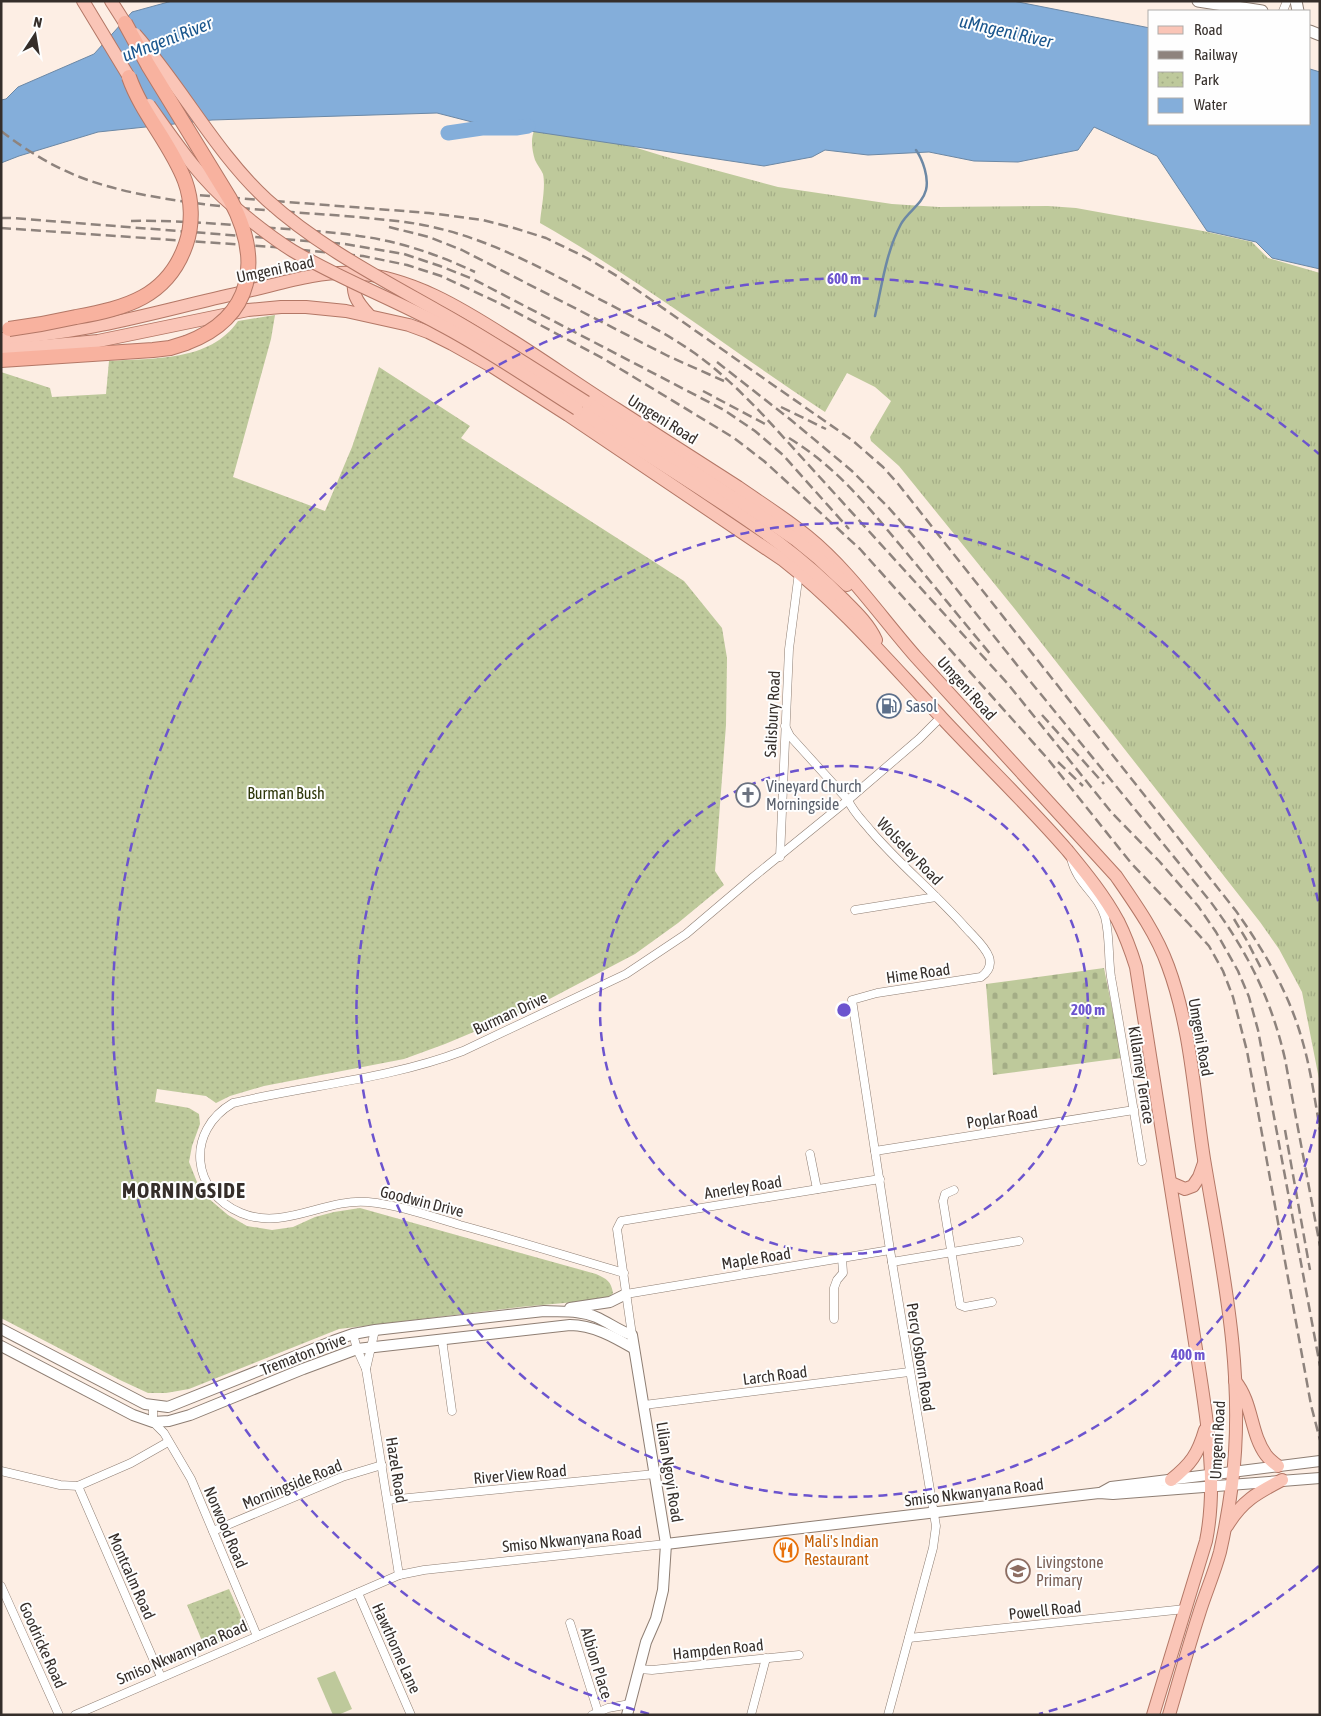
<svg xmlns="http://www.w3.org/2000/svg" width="1321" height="1716" font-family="'Asap Condensed',sans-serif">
<defs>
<pattern id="grass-tufts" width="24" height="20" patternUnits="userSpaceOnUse" patternTransform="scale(1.25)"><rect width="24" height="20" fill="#bec99b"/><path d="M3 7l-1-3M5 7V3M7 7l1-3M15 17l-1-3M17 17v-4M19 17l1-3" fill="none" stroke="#a4ad86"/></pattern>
<pattern id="cemetery-stones" width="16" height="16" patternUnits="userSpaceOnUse" patternTransform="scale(1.25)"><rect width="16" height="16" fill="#bec99b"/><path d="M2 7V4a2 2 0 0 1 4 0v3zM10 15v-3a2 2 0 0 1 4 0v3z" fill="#a4ad86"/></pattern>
<pattern id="park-dots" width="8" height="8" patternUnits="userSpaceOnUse" patternTransform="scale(1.25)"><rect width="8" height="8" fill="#bec99b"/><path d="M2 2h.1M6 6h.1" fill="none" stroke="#a4ad86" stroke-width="1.8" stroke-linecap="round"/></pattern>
</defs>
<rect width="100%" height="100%" fill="#fdeee4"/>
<path fill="url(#grass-tufts)" d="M535 129 582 131 663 156 778 187 892 204 939 207 1048 206 1076 208 1203 231 1252 242 1268 258 1320 273V1084L1302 992 1279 949 1260 922 1014 608 899 466 871 441 870 437 891 401 875 387 847 373 825 412C729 349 639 279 540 223 541 209 546 187 543 174 541 169 537 165 535 160 532 150 530 138 535 129Z"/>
<path fill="url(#cemetery-stones)" d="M1104 968 1122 1058 993 1075 986 984Z"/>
<g fill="url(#park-dots)">
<path d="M275 315 271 339 233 477 325 511 352 447 379 367 470 426 461 438 684 581 722 628 727 658 726 725 715 871 724 885 678 923 635 954 538 1005 445 1044 404 1059 264 1086 230 1096 216 1103 206 1096 157 1089 155 1102 189 1108 199 1114 200 1124 192 1146 189 1162 201 1192 228 1215 247 1226 272 1230 293 1227 315 1217 334 1212 360 1208 596 1274C607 1279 611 1281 613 1293L608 1299 520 1307 339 1329 189 1389 166 1393H148L120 1380 1 1318V372L50 388 52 397 106 394 109 361C153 358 210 362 238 321Z"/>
<path d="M229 1589C249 1634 251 1629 205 1648L187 1605Z"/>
</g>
<path fill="#bec99b" d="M335 1671 352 1709 338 1715H333L317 1678Z"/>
<path fill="#84aeda" stroke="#6c88a5" d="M172 1H1013L1150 28V124H1310V69L1320 72V269L1272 258 1256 242 1207 231 1157 156 1094 127 1078 150 1018 162 974 161 929 152 868 155 825 150 812 157 764 166 476 123 437 113 212 120 98 132 19 156 1 163V100L6 99 18 87 94 54 132 12Z"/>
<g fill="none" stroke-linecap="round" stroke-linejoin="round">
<path stroke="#6c88a5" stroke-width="2.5" d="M875 316C882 285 886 252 901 224 908 211 922 205 926 190 929 178 923 160 916 150"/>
<path stroke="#84aeda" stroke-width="15" d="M448 133 482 128H516L528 126"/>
<g stroke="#8e7e73" stroke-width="9">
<g id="minor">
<path d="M1283 11 1287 1"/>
<path d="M785 726 790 736 848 800C853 812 863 821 871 831 900 865 935 893 965 927 973 936 985 946 989 957 992 966 988 972 981 977L877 993 852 1000 890 1250 936 1526 933 1548 888 1715"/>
<path d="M780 857 789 649 799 572"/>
<path d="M1071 858C1077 885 1098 893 1105 917 1110 936 1108 957 1111 977 1122 1038 1132 1100 1142 1161"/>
<path d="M855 910 936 897"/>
<path d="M875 1151 1134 1110"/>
<path d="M810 1154 817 1189"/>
<path d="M954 1190 945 1194 943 1201 960 1305 965 1307 992 1302"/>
<path d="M892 1262 1019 1241"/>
<path d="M624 1273C569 1257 515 1240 460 1225 430 1216 399 1205 368 1202 325 1198 284 1231 241 1213 191 1192 185 1131 233 1103 310 1085 389 1079 463 1051L626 974 686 934 752 878 848 800 919 739 941 717"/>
<path d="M626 1294 890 1250"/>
<path d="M834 1319V1288L837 1280 843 1273 842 1258"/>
<path d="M353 1334 357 1349 366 1369 399 1575"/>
<path d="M632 1335 617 1229 621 1221 880 1179"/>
<path d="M442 1339 452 1411"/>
<path d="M366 1369 375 1330"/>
<path d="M644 1405 909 1372"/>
<path d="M153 1406V1422L164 1433 191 1479 257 1636"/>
<path d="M1 1471 60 1485 78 1486 131 1463 168 1442"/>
<path d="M78 1486 161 1677"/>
<path d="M388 1500 655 1474"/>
<path d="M213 1531 342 1477 382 1465"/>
<path d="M1 1586 59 1715"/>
<path d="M358 1593 411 1715"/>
<path d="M570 1623 598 1712"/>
<path d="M909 1638 1185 1609"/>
<path d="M639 1669 652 1670 799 1655"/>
<path d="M75 1715 399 1575 424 1570 666 1544"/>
<path d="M592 1715 608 1708 630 1704"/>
<path d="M751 1715 766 1658"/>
</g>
</g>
<g stroke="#8e7e73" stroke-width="12">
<g id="tertiary">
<path d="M570 1308 610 1302 626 1294"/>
<path d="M1 1329 145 1404 168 1407 333 1341 353 1334 375 1330 544 1311C562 1312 580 1310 596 1317 608 1322 619 1331 632 1335L666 1544 663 1590 656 1619 646 1642 627 1715"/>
<path d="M1 1346 133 1415 153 1422 169 1421 190 1415 303 1369 357 1349 570 1325C593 1325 614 1337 633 1348"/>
<path d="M1102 1492 1111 1487 1144 1483 1320 1461"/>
<path d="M666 1544 1099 1493 1113 1494 1320 1478"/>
</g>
</g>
<g stroke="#8e7e73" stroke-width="13">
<g id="secondary">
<path d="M1198 1 1262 11"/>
<path d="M1296 1 1298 11"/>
<path d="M1310 31 1320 35"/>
</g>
</g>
<g stroke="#b37766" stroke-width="14">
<g id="primary">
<path d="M83 1 129 77"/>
<path d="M111 1 125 23"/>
<path d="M354 273C352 294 355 300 369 315"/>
<path d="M1 339C35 336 68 332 101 325 147 316 193 303 239 293 277 285 315 271 354 273 411 277 461 308 508 338 545 361 581 387 618 410 658 436 698 461 738 487 761 503 785 518 807 536 849 570 880 616 916 657L1116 876C1136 905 1156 933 1168 966 1191 1028 1194 1095 1204 1159 1222 1267 1246 1374 1232 1484 1229 1507 1225 1530 1220 1552 1214 1574 1205 1594 1199 1614 1188 1648 1179 1681 1169 1715"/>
<path d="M1 350 98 341 248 310 281 307H306L346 311 409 325 428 332 452 344 493 367 568 415 783 560C842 606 890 663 942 718 983 762 1027 804 1067 850 1085 872 1104 895 1118 921 1125 935 1131 951 1136 967 1155 1085 1174 1204 1192 1323 1202 1392 1220 1472 1206 1541L1153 1715"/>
<path d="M586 402 745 505 796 540 818 558 847 585"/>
<path d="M577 409C620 438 664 465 708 494 756 525 802 557 843 599 855 611 869 624 876 640"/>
<path d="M1171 1183 1185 1189 1193 1186 1199 1177 1204 1163"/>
<path d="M1235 1381C1253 1403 1250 1433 1266 1455 1269 1459 1274 1463 1278 1466"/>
<path d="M1171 1480C1191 1464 1198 1454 1205 1430"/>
<path d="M1227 1526C1242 1501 1257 1493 1282 1480"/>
</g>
</g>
<g stroke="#b37766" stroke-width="16">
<path id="trunk" d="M1 360 153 350 170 348 186 343"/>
</g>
<use href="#minor" stroke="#fff" stroke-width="8"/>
<use href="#tertiary" stroke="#fff" stroke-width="10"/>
<use href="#secondary" stroke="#fff" stroke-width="11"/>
<use href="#primary" stroke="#fac5b7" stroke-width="12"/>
<use href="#trunk" stroke="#f8b29f" stroke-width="14"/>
<g stroke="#8e837d" stroke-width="2.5" stroke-dasharray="10 5" stroke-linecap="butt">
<path d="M1 131C27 151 55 168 85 179 118 191 153 197 187 202 259 212 332 213 405 222 472 231 529 261 588 293 623 312 660 329 693 352 720 371 743 394 765 417L1008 684 1112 813 1159 861 1198 906 1216 932 1238 971 1249 997 1258 1030 1320 1366"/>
<path d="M185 194 429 213 483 220 514 228 546 238 587 258 617 276 852 440 883 467 899 485 1236 911C1265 952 1290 995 1303 1043 1311 1071 1315 1101 1320 1130"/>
<path d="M1 218H12L345 244 404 254 440 266 473 279 724 410 755 431 783 455 849 529"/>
<path d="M131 221C175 220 217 224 261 227 293 230 327 231 359 236 399 241 439 255 475 272"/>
<path d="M389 227 429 237 462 250 668 356 724 381"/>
<path d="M1 228 274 247 363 256 407 265 441 276 499 303 604 359 734 438 764 461 860 549 1047 758 1131 863 1189 924 1209 946 1223 971 1233 997 1247 1051 1311 1405 1320 1440"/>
<path d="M717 362 791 420 852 471 888 507 918 541 1021 670 1210 901C1247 951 1271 998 1285 1059L1320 1246"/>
<path d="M703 391 767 425"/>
<path d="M781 407 826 429"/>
<path d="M789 438C836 467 865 503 900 545 931 582 961 619 992 656"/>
<path d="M1042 715 1104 784"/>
<path d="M1058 762 1083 786"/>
<path d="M1234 919 1246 939 1262 970"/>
<path d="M1285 1130 1310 1270"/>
</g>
<g stroke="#b37766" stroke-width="14" stroke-linecap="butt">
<g id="primary-bridge">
<path d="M135 34C182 87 215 152 267 200 318 246 378 277 438 311 489 339 537 371 586 402"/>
<path d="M149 105C174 140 199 178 233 206 252 222 272 238 293 251 340 279 391 298 439 324 487 349 531 380 577 409"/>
</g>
</g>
<g stroke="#b37766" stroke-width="16" stroke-linecap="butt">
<g id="trunk-bridge">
<path d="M125 23 148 65 230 199C262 259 255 317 186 343"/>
<path d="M9 329C32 326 54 322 76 317 126 308 168 297 186 244 193 224 192 200 185 181 171 144 142 114 129 77"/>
</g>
</g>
<use href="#primary-bridge" stroke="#fac5b7" stroke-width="12"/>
<use href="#trunk-bridge" stroke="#f8b29f" stroke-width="14"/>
</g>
<g fill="none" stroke="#6c54ce" stroke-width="2.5" stroke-dasharray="9 6">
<circle cx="844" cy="1010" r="244"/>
<path d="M1319 1115A487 487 0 1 1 1319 905"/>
<path d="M1319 1566A731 731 0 0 1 1039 1714M649 1714A731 731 0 1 1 1319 454"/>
</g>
<defs>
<g id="fuel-ring" transform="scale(1.25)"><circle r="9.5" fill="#fefefe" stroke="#5c6f8a" stroke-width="1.5"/><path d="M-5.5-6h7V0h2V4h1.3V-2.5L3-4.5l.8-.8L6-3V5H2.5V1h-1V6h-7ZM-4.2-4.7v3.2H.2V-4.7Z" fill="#5c6f8a"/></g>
<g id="church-ring" transform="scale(1.25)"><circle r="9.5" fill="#fefefe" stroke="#6b7280" stroke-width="1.5"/><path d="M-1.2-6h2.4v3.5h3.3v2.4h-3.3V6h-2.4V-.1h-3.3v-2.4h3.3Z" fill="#6b7280"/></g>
<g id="restaurant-ring" transform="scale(1.25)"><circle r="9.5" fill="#fefefe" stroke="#e8710a" stroke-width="1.5"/><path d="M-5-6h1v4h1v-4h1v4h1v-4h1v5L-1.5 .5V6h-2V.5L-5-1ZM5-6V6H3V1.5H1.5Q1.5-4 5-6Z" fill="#e8710a"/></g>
<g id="school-ring" transform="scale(1.25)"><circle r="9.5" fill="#fefefe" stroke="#8d6e63" stroke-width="1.5"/><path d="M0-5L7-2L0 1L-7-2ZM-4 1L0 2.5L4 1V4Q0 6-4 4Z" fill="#8d6e63"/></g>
</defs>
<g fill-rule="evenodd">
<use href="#fuel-ring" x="889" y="706"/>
<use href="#church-ring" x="748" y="795"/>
<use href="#restaurant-ring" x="786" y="1550"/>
<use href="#school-ring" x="1018" y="1571"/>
</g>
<g text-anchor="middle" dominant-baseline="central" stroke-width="4" stroke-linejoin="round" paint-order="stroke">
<g font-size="16" fill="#352e2a" stroke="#fefefe">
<text transform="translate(275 269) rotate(-12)">Umgeni Road</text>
<text transform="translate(663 419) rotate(32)">Umgeni Road</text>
<text transform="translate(967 688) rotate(48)">Umgeni Road</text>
<text transform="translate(772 714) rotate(-87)">Salisbury Road</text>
<text transform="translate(910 851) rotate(46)">Wolseley Road</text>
<text transform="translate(918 973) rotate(-8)">Hime Road</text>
<text transform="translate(510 1013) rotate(-25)">Burman Drive</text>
<text transform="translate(1201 1037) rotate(80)">Umgeni Road</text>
<text transform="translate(1142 1075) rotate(81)">Killarney Terrace</text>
<text transform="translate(1002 1117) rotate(-9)">Poplar Road</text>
<text transform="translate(743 1187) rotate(-9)">Anerley Road</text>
<text transform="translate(422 1201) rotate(14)">Goodwin Drive</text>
<text transform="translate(756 1258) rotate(-9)">Maple Road</text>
<text transform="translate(303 1354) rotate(-21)">Trematon Drive</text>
<text transform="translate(921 1357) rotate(81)">Percy Osborn Road</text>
<text transform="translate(775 1375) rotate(-7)">Larch Road</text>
<text transform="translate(1217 1440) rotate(-87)">Umgeni Road</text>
<text transform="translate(397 1470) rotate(81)">Hazel Road</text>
<text transform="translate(670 1472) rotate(81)">Lilian Ngoyi Road</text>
<text transform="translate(520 1474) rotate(-5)">River View Road</text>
<text transform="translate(292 1484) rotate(-22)">Morningside Road</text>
<text transform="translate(974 1492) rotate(-7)">Smiso Nkwanyana Road</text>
<text transform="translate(226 1527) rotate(67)">Norwood Road</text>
<text transform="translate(572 1539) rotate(-6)">Smiso Nkwanyana Road</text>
<text transform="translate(132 1576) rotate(66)">Montcalm Road</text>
<text transform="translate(1045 1610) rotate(-6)">Powell Road</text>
<text transform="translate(43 1645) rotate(66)">Goodricke Road</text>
<text transform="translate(397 1648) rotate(66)">Hawthorne Lane</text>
<text transform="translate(718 1649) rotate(-6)">Hampden Road</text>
<text transform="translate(182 1652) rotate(-23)">Smiso Nkwanyana Road</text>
<text transform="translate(597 1663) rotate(73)">Albion Place</text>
</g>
<g font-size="16" fill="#4e5e75" stroke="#fefefe" text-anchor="start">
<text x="906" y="706">Sasol</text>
</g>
<g font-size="16" fill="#5b616d" stroke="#fefefe" text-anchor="start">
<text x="766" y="786">Vineyard Church<tspan x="766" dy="18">Morningside</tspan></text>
</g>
<g font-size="16" fill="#2f370a" stroke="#fefefe">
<text x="286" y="793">Burman Bush</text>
</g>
<g font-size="16" fill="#c56008" stroke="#fefefe" text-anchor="start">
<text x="804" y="1541">Mali's Indian<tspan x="804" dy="18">Restaurant</tspan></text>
</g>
<g font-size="16" fill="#785e54" stroke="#fefefe" text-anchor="start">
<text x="1036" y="1562">Livingstone<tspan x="1036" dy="18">Primary</tspan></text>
</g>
<g font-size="18" font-style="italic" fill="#1a568d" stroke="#fefefe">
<text transform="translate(1006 31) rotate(13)">uMngeni River</text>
<text transform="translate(167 39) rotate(-21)">uMngeni River</text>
</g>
<g font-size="21" font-weight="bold" letter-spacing="1" fill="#352e2a" stroke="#fefefe">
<text x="184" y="1190">MORNINGSIDE</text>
</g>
</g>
<circle cx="844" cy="1010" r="8" fill="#6c54ce" stroke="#fefefe" stroke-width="2.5"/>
<g font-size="15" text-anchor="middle" font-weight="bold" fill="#6c54ce" stroke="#fefefe" stroke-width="4" stroke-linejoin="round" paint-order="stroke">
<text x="844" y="284">600 m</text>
<text x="1088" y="1015">200 m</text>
<text x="1188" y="1360">400 m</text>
</g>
<rect width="1321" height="1716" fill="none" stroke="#352e2a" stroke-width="5"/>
<rect x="1148" y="10" width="162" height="115" fill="#fefefe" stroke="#aeaba9"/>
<rect x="1158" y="26" width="25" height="8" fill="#fac5b7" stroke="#aeaba9"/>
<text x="1194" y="35" font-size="15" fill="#352e2a">Road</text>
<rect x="1158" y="51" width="25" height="8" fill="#8e837d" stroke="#aeaba9"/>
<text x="1194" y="60" font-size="15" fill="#352e2a">Railway</text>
<rect x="1158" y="72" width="25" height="15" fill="url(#park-dots)" stroke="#aeaba9"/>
<text x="1194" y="85" font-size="15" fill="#352e2a">Park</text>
<rect x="1158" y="98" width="25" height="15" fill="#84aeda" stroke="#aeaba9"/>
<text x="1194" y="110" font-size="15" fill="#352e2a">Water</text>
<g transform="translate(35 35) rotate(12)" stroke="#fefefe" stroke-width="4" paint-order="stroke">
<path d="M0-4L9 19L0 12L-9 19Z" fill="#352e2a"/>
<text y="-8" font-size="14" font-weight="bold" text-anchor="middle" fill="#352e2a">N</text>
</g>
</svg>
